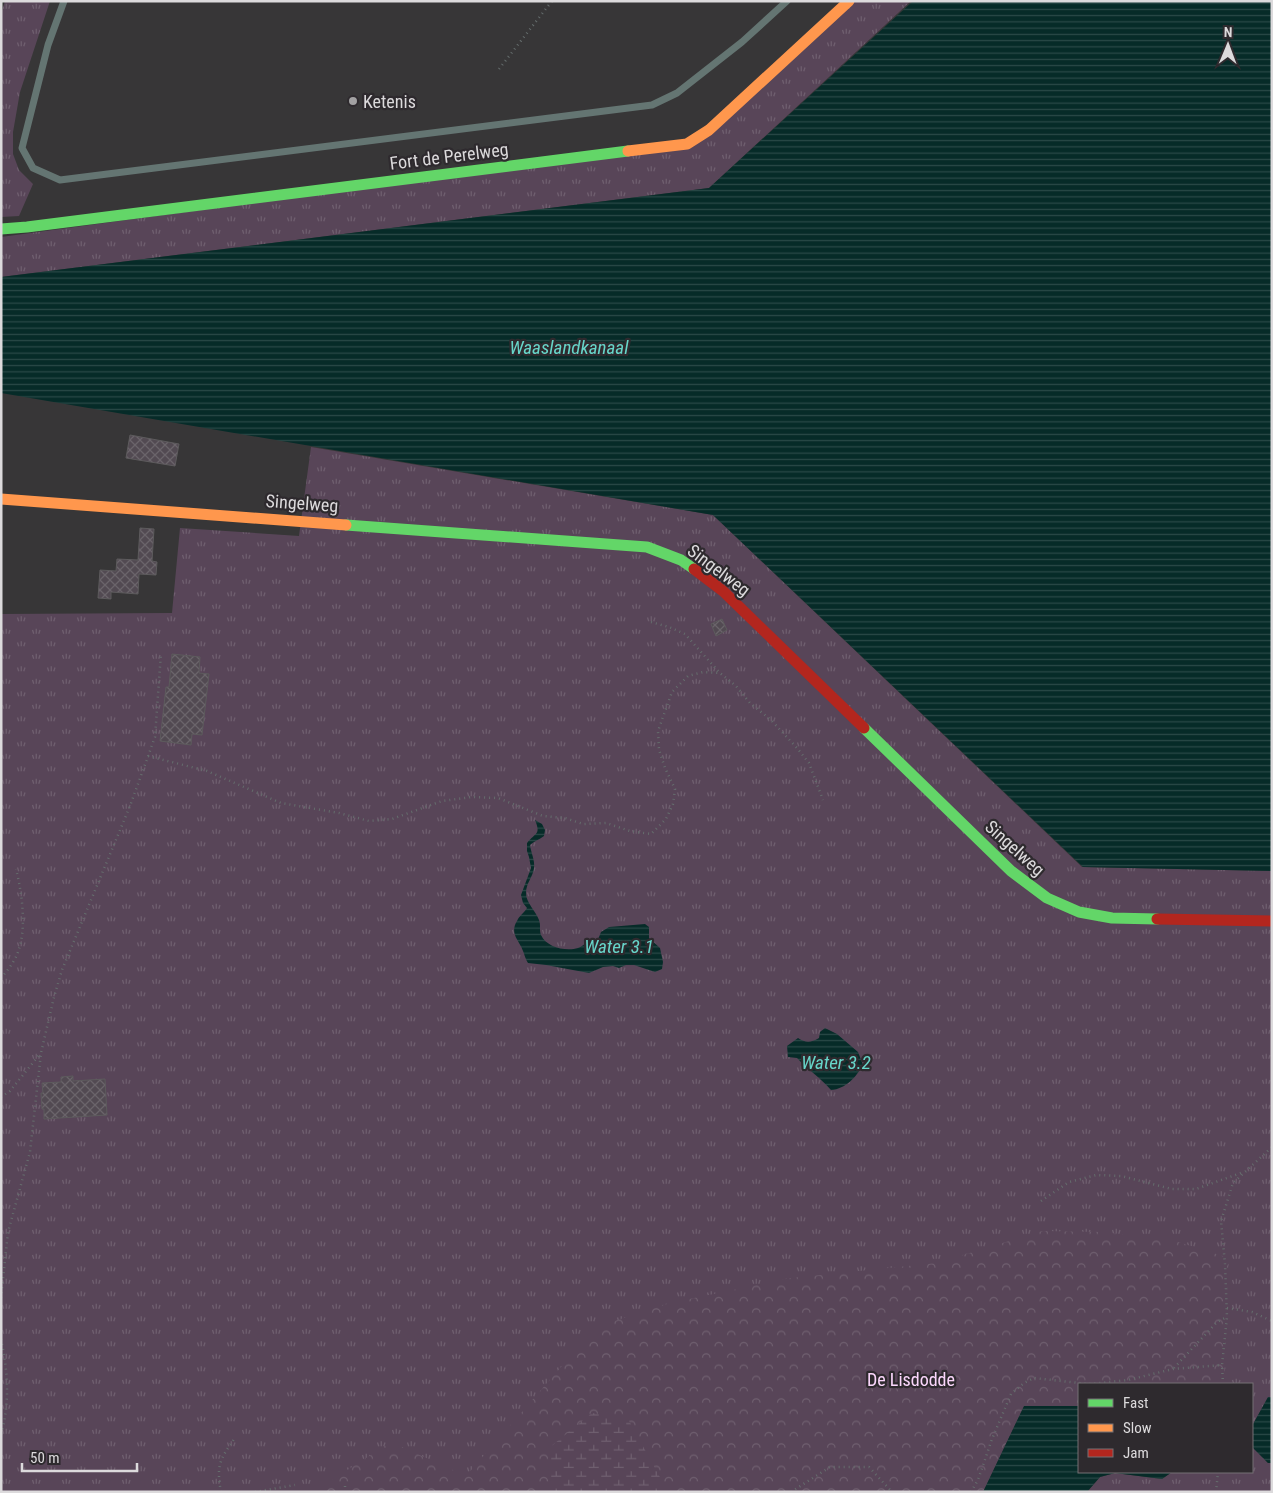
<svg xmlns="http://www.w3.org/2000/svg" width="1273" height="1493" font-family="'Roboto Condensed',sans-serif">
<defs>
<pattern id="grass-tufts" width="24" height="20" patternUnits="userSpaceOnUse" patternTransform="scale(1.25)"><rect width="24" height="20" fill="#584558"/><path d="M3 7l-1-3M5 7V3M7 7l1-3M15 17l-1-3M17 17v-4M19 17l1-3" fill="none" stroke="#6f5f6f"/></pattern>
<pattern id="forest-crowns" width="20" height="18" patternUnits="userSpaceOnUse" patternTransform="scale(1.25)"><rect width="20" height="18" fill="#584558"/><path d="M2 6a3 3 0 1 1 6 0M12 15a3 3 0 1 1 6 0" fill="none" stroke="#6f5f6f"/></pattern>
<pattern id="wetland-marsh" width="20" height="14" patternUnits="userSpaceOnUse" patternTransform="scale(1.25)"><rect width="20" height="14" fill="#584558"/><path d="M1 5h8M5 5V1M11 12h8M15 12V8" fill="none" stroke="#6f5f6f"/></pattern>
<pattern id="water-rules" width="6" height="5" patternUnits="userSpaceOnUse" patternTransform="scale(1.25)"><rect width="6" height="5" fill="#062b28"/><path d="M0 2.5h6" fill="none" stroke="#2a4947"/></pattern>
<pattern id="building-cross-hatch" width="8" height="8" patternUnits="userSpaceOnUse" patternTransform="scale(1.25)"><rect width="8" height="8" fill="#524a52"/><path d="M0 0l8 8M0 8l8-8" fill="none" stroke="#6a646a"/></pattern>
</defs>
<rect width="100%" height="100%" fill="#373637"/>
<g fill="url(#grass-tufts)">
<path d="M5 1H50L20 92 13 132V154L19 170 33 184 19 216 1 217V14Z"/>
<path d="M849 1H911L709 188 1 277V237L687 144Z"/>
<path d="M311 447 713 515 1082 867 1272 871V1397L1268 1398 1252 1426V1384H1079V1406H1024L983 1492H1V614L172 613 180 528 299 536Z"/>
<path d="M1252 1431 1254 1448 1268 1463H1272V1492H1087L1100 1477 1115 1473 1162 1479 1172 1472H1252Z"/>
</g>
<path fill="url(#forest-crowns)" d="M1042 1231 1102 1232 1175 1241 1229 1258 1226 1309 1224 1384H1079V1406H1024L983 1492H313L391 1442 466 1476 596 1327 670 1303 791 1278 937 1263Z"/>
<path fill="url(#wetland-marsh)" d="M592 1413 628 1419 662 1481 661 1492H546L550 1486 549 1448Z"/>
<g fill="url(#water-rules)">
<path d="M913 1H1272V871L1083 867 713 515 1 393V277L709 188Z"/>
<path d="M535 820 542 824 545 830 544 836C539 840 534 841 530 845 531 853 535 860 534 868 533 877 526 883 526 893 526 903 536 911 539 920 541 925 539 930 541 935 546 947 566 952 578 948 581 947 584 944 588 942L593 943 597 942 601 932 609 927 645 924 649 927V938L660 948 663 962 662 969 655 972 634 965H626L619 968 613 966 603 967 589 973 546 965 528 963C525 958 525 956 523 951 520 941 509 934 517 921 519 916 524 913 527 908L523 903 521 895 531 868 529 857 527 851V843C536 832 541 835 535 820Z"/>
<path d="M825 1028 837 1034 858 1052 863 1065C856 1077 846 1089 831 1090 821 1078 808 1070 797 1058L788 1057 787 1046 798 1038C806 1043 810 1043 819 1038L820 1032Z"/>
<path d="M1268 1397H1272V1463H1268L1253 1448 1252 1426Z"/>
<path d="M1024 1406H1079V1472H1172L1162 1479 1115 1473 1100 1477 1087 1492H983Z"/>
</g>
<g fill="url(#building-cross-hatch)" stroke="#5d5b5d">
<path d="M130 435 179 444 175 466 126 458Z"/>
<path d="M140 528 154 529 152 561 157 562 156 575 139 574 138 594 111 592V599L98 598 100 570 116 571 117 559 138 560Z"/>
<path d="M722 619 727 630 716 636 711 624Z"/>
<path d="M172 654 200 657 199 673 209 674 202 735 192 734 191 745 160 741 166 687H169Z"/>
<path d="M73 1076V1081L105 1079 107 1115 44 1119V1109H42L41 1093H43L42 1083 61 1082V1077Z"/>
</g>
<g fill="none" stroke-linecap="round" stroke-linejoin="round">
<g stroke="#656d6d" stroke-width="2.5" stroke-dasharray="1 4" stroke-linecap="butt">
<path d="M499 69 552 1"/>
<path d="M651 622 669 627 685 634 719 672"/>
<path d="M148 756 207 771 281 803 339 813 369 821 392 819 442 801 472 797 498 798 543 816 565 818 583 824 606 823 630 831 651 834 666 819 673 804 675 789 665 768 659 750 658 731 672 692 688 676 703 672 720 673 736 686 750 703 771 720 797 748 809 763 823 800"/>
<path d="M1 978C7 971 15 961 18 952 27 928 22 893 16 869"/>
<path d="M1 1097 10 1091 40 1054"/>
<path d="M1041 1201 1069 1182 1096 1175 1121 1176 1172 1189H1196L1241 1173"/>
<path d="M1 1298 8 1232 30 1152 41 1053 54 997 62 970 130 806 155 737 161 653"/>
<path d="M1227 1308 1252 1312 1272 1321"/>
<path d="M1 1339C8 1372 10 1402 1 1435"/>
<path d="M1174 1368 1217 1322 1227 1317"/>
<path d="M1223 1384 1222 1365 1227 1317 1225 1264 1221 1221 1233 1183 1272 1147"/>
<path d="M221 1492C216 1465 220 1459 235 1438"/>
<path d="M255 1492 295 1485"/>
<path d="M345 1492V1484"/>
<path d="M791 1492 830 1467H869L892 1492"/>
<path d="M971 1492 978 1480 992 1439 1011 1394 1024 1383 1034 1378 1088 1384 1100 1383 1128 1380 1173 1369 1222 1365"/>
<path d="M1216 1492 1218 1472"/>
</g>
<path stroke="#647572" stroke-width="7" d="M64 1 48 45 22 148 33 168 60 180 652 105 677 93 742 42 787 1"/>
<g stroke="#63d668" stroke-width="11">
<path d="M1 229 27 227 628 151"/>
<path d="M346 525 647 547 681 560 694 569"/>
<path d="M864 728 1011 871 1047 898 1079 912 1112 918 1157 919"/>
</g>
<g stroke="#ff974d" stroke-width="11">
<path d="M628 151 687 144 709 130 849 1"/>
<path d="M1 499 346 525"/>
</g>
<g stroke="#b3261e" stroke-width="11">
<path d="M694 569 723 591 864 728"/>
<path d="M1157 919 1272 921"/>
</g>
</g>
<circle fill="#a2a1a2" stroke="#2e2a2e" stroke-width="2" cx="353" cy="101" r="5"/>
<g text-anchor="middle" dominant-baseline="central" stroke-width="4.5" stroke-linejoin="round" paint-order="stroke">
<g font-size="18" fill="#dcdadc" stroke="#2e2a2e" text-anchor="start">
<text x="363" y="101">Ketenis</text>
</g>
<g font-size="18" fill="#dcdadc" stroke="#2e2a2e">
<text transform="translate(449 156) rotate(-7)">Fort de Perelweg</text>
<text transform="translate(302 503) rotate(4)">Singelweg</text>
<text transform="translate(719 570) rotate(37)">Singelweg</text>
<text transform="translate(1015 848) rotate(42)">Singelweg</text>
</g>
<g font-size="18" fill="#fad6fb" stroke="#2e2a2e">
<text x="911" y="1379">De Lisdodde</text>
</g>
<g font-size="19" font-style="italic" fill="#67d6ca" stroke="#2e2a2e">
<text x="569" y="347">Waaslandkanaal</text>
<text x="619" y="946">Water 3.1</text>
<text x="836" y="1062">Water 3.2</text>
</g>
</g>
<rect width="1273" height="1493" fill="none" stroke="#dcdadc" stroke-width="5"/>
<rect x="1078" y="1383" width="175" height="90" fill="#2e2a2e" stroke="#747074"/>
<rect x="1088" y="1399" width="25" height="8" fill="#63d668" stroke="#747074"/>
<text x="1123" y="1408" font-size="15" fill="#dcdadc">Fast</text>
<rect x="1088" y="1424" width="25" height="8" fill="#ff974d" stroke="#747074"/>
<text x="1123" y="1433" font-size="15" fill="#dcdadc">Slow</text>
<rect x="1088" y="1449" width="25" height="8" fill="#b3261e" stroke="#747074"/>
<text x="1123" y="1458" font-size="15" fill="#dcdadc">Jam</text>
<g transform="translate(1228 45) rotate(1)" stroke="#2e2a2e" stroke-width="4" paint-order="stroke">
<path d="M0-4L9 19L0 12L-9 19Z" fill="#dcdadc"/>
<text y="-8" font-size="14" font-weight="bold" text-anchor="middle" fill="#dcdadc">N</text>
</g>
<path d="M22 1463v8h115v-8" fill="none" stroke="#dcdadc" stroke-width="2.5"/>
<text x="30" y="1463" font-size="15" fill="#dcdadc" stroke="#2e2a2e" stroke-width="4" paint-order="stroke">50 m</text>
</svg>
